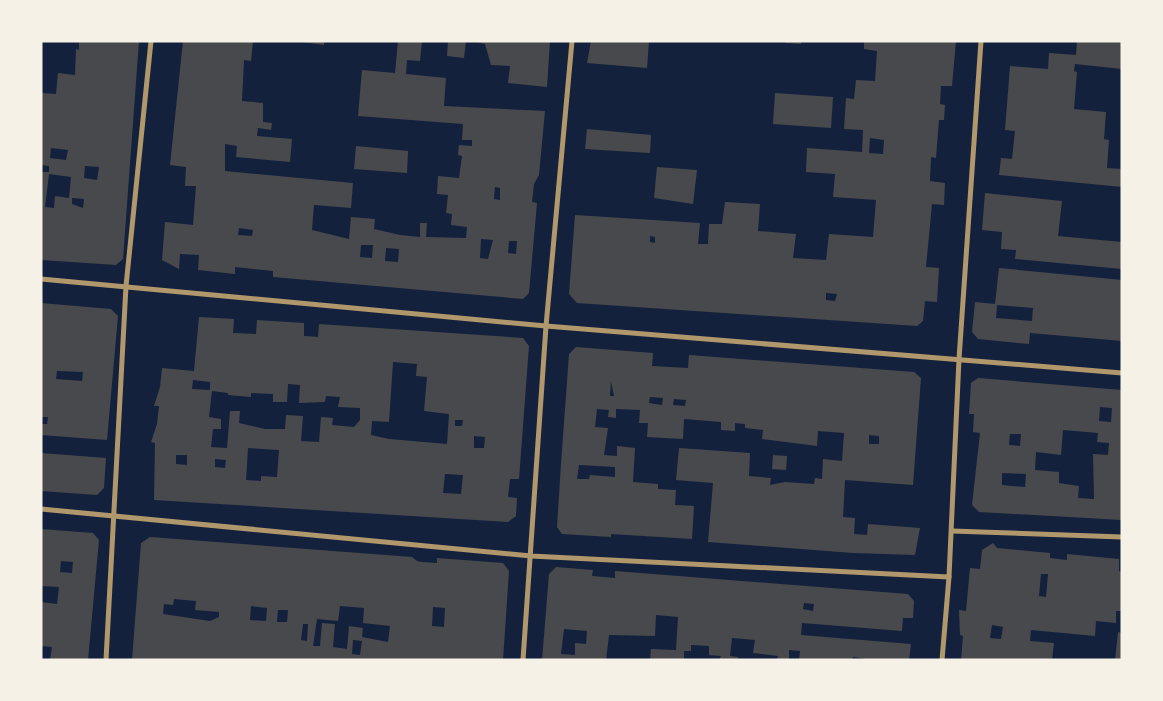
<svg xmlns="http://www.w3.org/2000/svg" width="1163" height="701" font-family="Literata,serif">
<rect width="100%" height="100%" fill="#14213d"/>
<g fill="#48494c" fill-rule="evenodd">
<path d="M79 41H139L123 259 116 265 41 260V172H49V166L41 165V93L56 94 58 73 75 75 76 49 79 50ZM51 148 68 150 66 160 50 158ZM85 166 99 167 97 180 84 178ZM49 174 71 177 69 198 55 196 54 208 45 207ZM72 198 84 199 83 208 72 204Z"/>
<path d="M183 41H253L251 61 244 60 242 101 263 103V122L272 123 271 130 258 128 257 136 292 139 290 162 236 157 237 146 225 144V171L353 183 351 208 314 205 312 230 349 239 351 217 375 219 374 229 400 235 420 237V223H427L426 237 466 238 467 227 451 225 452 214 446 213 448 195 437 194 438 176 459 178 462 156 458 155 459 145 472 146V140H462L463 124 358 116 362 70 395 73 398 41H422L420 61 407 60 406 74 446 78 444 106 545 111 539 175 534 184 532 202 537 203 529 293 523 299 273 277V271L235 267V274L198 270 199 255 180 254 179 269 162 260 165 222 193 225 196 186H185L186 167 170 165ZM495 187 500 188V200L494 199ZM239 228 253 230 252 236 238 235ZM481 239 493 240 488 259 480 258ZM509 241H517L516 254 508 253ZM361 245H373L372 258 360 257ZM386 248 399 249 398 262 385 261Z"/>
<path d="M295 41H324V45Z"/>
<path d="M448 41H466L464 58 447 56Z"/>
<path d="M473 41H550L547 87 508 83 510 66 491 65 485 44Z"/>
<path d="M591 41H649L647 68 587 63Z"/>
<path d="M785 41H801V44L785 43Z"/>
<path d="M864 41H956L952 86H941L940 104 945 105 944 120H939L936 158 931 157 930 181 945 183 944 205 932 204 926 267 939 268 937 302 925 301 923 321 917 326 577 303 569 294 575 215 700 223 698 244H708L709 224H722L725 202 760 204 758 231 796 234 793 258 826 260 829 234 873 237 876 200 833 197 835 174 806 172 807 148 862 152 863 130 844 129 846 98 854 99 856 80 875 81 877 51 864 49ZM870 138 884 140 883 154 869 153ZM650 236 655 237V243L650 242ZM826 293 837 294 835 301 826 300Z"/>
<path d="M1077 41H1122V69L1075 64 1074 71 1077 72 1074 109 1106 112 1104 139 1109 140 1107 168 1122 169V187L999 175 1001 158 1012 159 1015 131 1005 130 1010 66 1048 69 1049 53 1076 55Z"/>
<path d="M775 93 833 97 831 128 773 124Z"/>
<path d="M587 129 651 135 650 153 585 149Z"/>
<path d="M356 146 408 151 407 173 354 169Z"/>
<path d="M657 167 697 170 693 204 654 198Z"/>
<path d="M985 193 1062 201 1058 236 1122 242V269L1015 259 1016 250 1001 249 1002 232 982 230Z"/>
<path d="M999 268 1122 280V341L1030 333 1029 344 978 339 972 332 975 302 995 304ZM997 305 1033 308 1032 321 996 318Z"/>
<path d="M41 303 111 309 118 316 107 440 41 435V424H47L48 417H41ZM57 371 83 372 82 381 56 379Z"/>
<path d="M199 317 234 319 233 333 256 334 257 320 304 323V336L318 337 319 324 523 338 529 346 519 479H510L508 497 517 498 516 516 508 522 154 500 155 443 151 442 157 424 159 406H154L160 387 162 368 194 371ZM393 362 417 364 416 376 427 377 424 411 449 414 447 444 389 439 371 435 372 421 389 422ZM193 380 210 382V390L192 389ZM288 384 300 385 299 403 325 402 326 396 340 397 338 407 360 408V420L354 427 332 425 333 418 321 417 319 442 301 441 303 416 286 415 285 429H265L239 423 240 411H230L227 448 211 447 213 429H221V419L209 417 212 391 228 393V395L251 397V393L273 394V402H287ZM455 420H463L462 426H455ZM474 436 485 437 484 448H474ZM248 448 279 450 277 477 261 476V481L246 480ZM176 455H187V465L176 464ZM215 459 226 460 225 468 215 467ZM445 474 463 475 461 494 443 493Z"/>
<path d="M576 347 653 353 652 366 688 368 689 355 914 372 921 378 913 485 845 480 843 517 855 518 854 534 867 535 868 524 920 528 915 555 853 553 708 542 713 483 676 480 679 448 750 453 749 476 771 478 770 485 785 482 814 484 815 478 822 479 823 459 842 461 844 433 818 431 817 446 762 439 763 430 745 428V424L735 423V431L721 430V422L684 419 683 439 647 437 648 423H639L640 410 616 409V418L608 417 609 410 597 409 595 427 608 428 604 455 617 456V446L635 448 633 482 658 484V489L676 490 675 505 694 506 692 539 611 534V537L562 534 557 527 561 464 569 354ZM611 381 614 396H610ZM650 397 663 398 662 405 649 403ZM674 399 686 400 685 406 673 405ZM869 435 879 436V444H869ZM579 465 615 467V477L590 475 589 479H577Z"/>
<path d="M978 378 1122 390V520L979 512 972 505 980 433 973 432 974 414H969L971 383ZM1100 407 1112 408 1111 422 1099 421ZM1063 430 1098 433 1097 442 1109 443 1108 455 1093 454 1094 499 1078 498 1079 486 1059 483V472L1035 470 1036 452 1061 455ZM1010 434H1021L1020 446 1009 445ZM1002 473 1026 474 1025 487 1002 485Z"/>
<path d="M41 453 106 458 104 488 97 495 41 491Z"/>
<path d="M773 455 787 456 786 470 772 469Z"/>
<path d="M41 529 93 533 99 540 88 660H50L52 647 41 646V602L57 604 59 587 41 586ZM61 561 73 562 72 573 60 572Z"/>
<path d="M150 537 412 557 417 561 422 562 437 563V558L503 563 509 571 503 660H132L141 543ZM174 599 196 601 195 610 219 612V617L210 621 163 614 164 604 173 605ZM251 606 267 608 266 621 250 620ZM340 606 364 608 363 623 390 626 388 642 362 637 363 628 349 626 347 649 333 647 335 624 322 623 320 646H313L317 619 338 621ZM433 607 445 608 444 627 432 626ZM278 610H288L287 622H277ZM303 624H308L307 641 301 640ZM353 640 362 641 360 655 352 654Z"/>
<path d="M993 543 997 548 1050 553V558L1067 560V554L1119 559V571L1122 572V611H1116V623L1096 621 1095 636 1031 630 1030 641 1054 643 1052 660H961L963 636 960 635 959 610 966 611 970 568 980 569 982 550ZM1041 574H1048L1046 597 1039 596ZM992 625 1003 627 1001 639 990 638Z"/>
<path d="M556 567 593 570 592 576 615 578V571L908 594 914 601 913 618H903L902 631 802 623 801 635 911 644 909 660H873L853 657 852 660H799L800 651 789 650V660H777L778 656 753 653 755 640 732 638 730 656 738 657V660H719L721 656 709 655V646L691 645V651H684V660H650L651 649 676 650 678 617 656 615 655 636 609 635 606 660H542L549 574ZM804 603 814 604 813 611 803 609ZM564 629 587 631 586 644 575 643V655L561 654Z"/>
<path d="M1118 632 1122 633V660H1115Z"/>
</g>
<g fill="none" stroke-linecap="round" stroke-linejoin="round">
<g stroke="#b1986c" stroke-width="5">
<path d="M41 279 546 326 1122 373"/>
<path d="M41 509 531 556 949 577"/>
<path d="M952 531 1122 537"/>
<path d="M106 660 126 286 151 41"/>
<path d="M523 660 546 326 572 41"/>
<path d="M942 660 949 577 959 359 981 41"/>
</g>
</g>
<rect width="1163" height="701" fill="none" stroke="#f6f1e7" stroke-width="85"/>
</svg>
